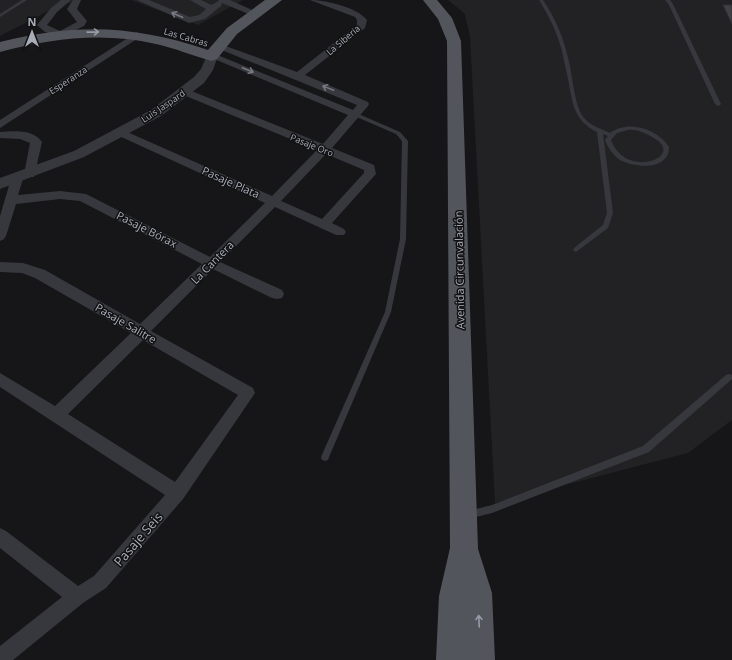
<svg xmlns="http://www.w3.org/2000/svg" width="732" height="660" font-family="'Open Sans',sans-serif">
<rect width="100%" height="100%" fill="#161618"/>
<g fill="#222225">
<path d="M0 0H82L58 6 0 36Z"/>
<path d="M131 0H243L198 25Z"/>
<path d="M448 0H732V420L688 453 495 503 470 37 465 14Z"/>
</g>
<path fill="#404145" stroke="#303034" d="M723 5H732V24Z"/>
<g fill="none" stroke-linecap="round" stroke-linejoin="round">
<g fill="#37383d" fill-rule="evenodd">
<path d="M22 0H27L0 17V14Z"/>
<path d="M539 0H543C556 19 564 39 569 62 573 78 574 105 584 118 591 126 601 129 610 133 628 119 658 129 669 147 669 171 635 168 620 160 613 155 608 148 605 140L608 136 603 134 613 213 608 228 576 252 573 250 574 248 603 225 607 213 597 132C575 121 573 106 569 84 567 73 564 62 562 51 557 32 549 16 539 0ZM628 130C636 129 645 133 652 137 689 156 626 181 611 140L617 133Z"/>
<path d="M665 0H670L673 4 721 104 720 105 718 106 715 104 669 5Z"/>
<path d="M354 112 400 132 408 141 406 239 391 312 329 457 328 460 325 461 322 460 321 457 385 312 400 239 402 141 396 134 352 115 351 114Z"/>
<path d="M729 374 732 375V379L649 452 492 513 468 519 465 518 464 515 465 512 468 511 492 505 643 446 726 375Z"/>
</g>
<g fill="#37383d" fill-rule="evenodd">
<path d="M61 0H71L57 12 47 25 60 31 77 22 67 9 73 0H81L77 9 87 21 84 26 61 37 45 32 37 25 51 8Z"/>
<path d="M137 0H149L190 17 199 15 206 9 190 0H201L211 5 219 1 218 0H230L259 13 254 16 251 15 222 3 221 6 205 19 189 23Z"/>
<path d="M310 0C325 0 357 7 367 20L365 28 305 75 368 102 369 104 368 106 332 148 374 165 376 174 332 223 344 229 346 232 344 235H336L275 207 220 262 282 290 284 294 282 298 277 299 272 298 213 269 151 331 253 388 255 393 183 499 106 588 83 603 13 660H0V646L62 597 0 548V528L6 531 78 586 94 576 165 495 0 387V373L55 406 131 333 35 278 22 273 0 272V262L23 263 45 270 140 324 202 264 80 201 60 199 16 204 6 236 4 239 0 241V216L11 179 17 175 23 179 18 195 60 191 86 194 210 257 265 203 117 135 116 133 121 130 125 131 272 196 317 150 181 94 180 92 185 89 189 90 323 144 348 115 207 56 209 54H215L353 110 357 105 212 46 214 44H220L297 72 357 25V20L355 17ZM326 154 364 170V173L322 219 281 201ZM143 340 238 395 175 482 68 414Z"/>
<path d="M137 32 142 35 140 37 0 128V120Z"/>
<path d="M0 132C14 131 33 129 42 142L34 177H26L24 174 30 143 20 139 0 138Z"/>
</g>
<path fill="#37383d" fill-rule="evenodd" d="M212 52 218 56 213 70 204 83 161 116 84 157 0 189V178L74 151 151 110 194 77 201 69 208 53Z"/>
<g fill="#53555c" fill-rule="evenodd">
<path d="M265 0H282L237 34 217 59 212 61C193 56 175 48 156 44 103 32 53 38 0 52V42C77 23 133 25 208 50L227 28Z"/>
<path d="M423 0H437L452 18 461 41 478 549 492 593 495 660H436L439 596 450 548 447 41 438 19Z"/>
</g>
</g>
<defs><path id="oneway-shaft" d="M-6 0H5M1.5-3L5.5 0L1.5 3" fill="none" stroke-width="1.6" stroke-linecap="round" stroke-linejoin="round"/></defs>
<g stroke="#757881">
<use href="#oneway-shaft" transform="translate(177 15) rotate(-157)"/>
<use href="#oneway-shaft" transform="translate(248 70) rotate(23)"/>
<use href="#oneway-shaft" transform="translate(328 88) rotate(-158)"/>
</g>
<g stroke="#979ba6">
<use href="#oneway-shaft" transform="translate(93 32) rotate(-1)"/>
<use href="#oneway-shaft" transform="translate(479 621) rotate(-93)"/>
</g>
<g text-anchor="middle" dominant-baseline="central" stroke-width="3" stroke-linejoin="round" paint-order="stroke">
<g font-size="9" fill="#a8adb8" stroke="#111113">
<text transform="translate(186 37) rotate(16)">Las Cabras</text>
<text transform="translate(343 40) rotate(-40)">La Siberia</text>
<text transform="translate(68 80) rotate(-33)">Esperanza</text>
<text transform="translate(163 106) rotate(-34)">Luis Jaspard</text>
<text transform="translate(312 145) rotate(22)">Pasaje Oro</text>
</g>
<g font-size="11" fill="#a8adb8" stroke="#111113">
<text transform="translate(231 182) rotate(24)">Pasaje Plata</text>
<text transform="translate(147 229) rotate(27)">Pasaje Bórax</text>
<text transform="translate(212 262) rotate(-45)">La Cantera</text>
<text transform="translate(459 270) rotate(-91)">Avenida Circunvalación</text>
<text transform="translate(126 323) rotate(30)">Pasaje Salitre</text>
</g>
<g font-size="13" fill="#a8adb8" stroke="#111113">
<text transform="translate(138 539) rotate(-49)">Pasaje Seis</text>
</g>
</g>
<g transform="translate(32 32)" stroke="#111113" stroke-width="3" paint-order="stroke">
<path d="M0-3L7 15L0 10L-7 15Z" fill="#a8adb8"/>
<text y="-6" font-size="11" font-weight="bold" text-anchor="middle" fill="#a8adb8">N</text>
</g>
</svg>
